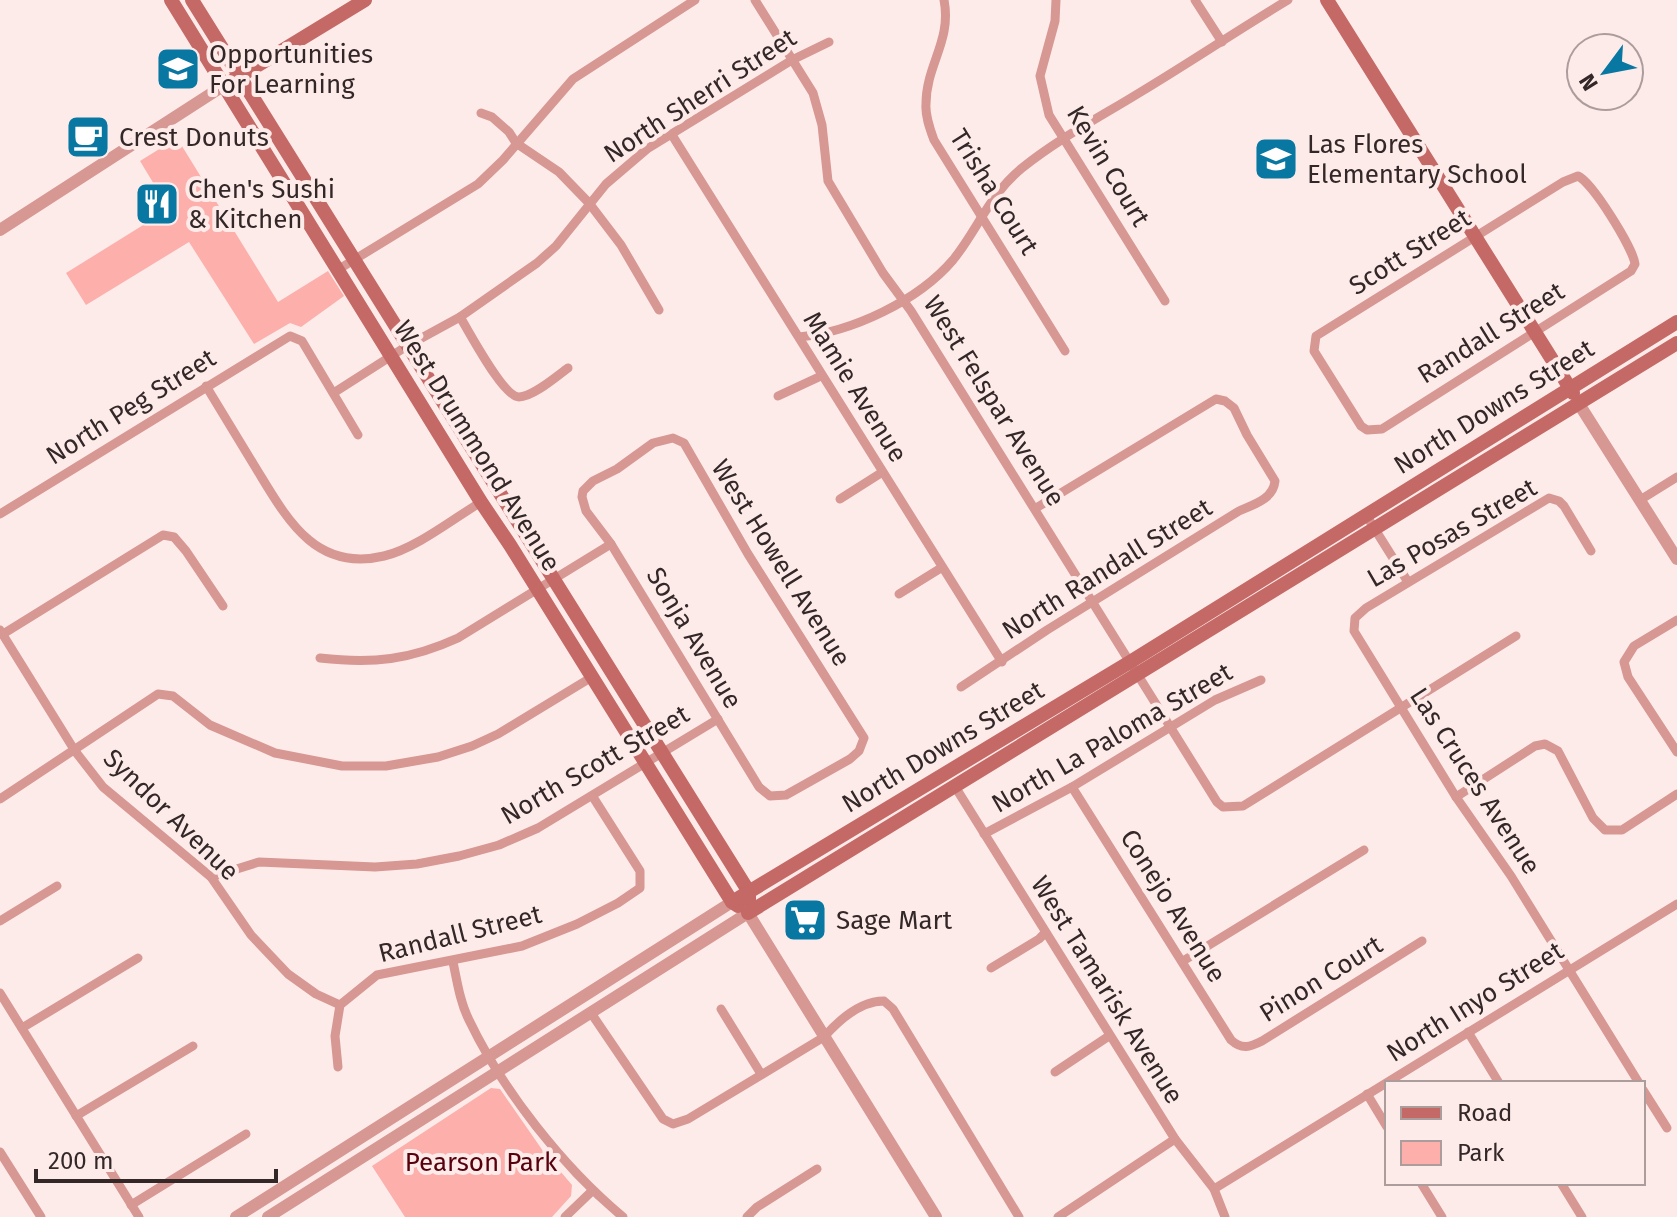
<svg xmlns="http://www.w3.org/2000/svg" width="1677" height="1217" font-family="'Fira Sans',sans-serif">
<rect width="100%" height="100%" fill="#fdebea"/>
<g fill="#fcafab">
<path d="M177 138 278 302 328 271 344 296 301 327 290 323 254 344 189 242 86 305 66 273 169 209 140 161Z"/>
<path d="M491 1088 500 1089 543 1151 572 1185 571 1196 552 1217H405L372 1166Z"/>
</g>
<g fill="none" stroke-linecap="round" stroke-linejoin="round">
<g stroke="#d79793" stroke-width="9">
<path d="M755 0 813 93 822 125 828 181 883 273 911 311 1217 802 1223 807 1243 806 1516 636"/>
<path d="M944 0C952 41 926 65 926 104 925 116 930 129 934 140L1065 351"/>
<path d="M1056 0 1055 21 1040 76 1049 115 1165 301"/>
<path d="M1195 0 1222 42"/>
<path d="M481 113 492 117 509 132 516 143 559 172 589 203 621 245 659 310"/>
<path d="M672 135 1002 662"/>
<path d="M1578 176C1592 182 1633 248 1635 264L1631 271 1382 429 1367 430 1361 426 1314 351 1316 336 1563 182Z"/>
<path d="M339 269 478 184 503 160 573 79 695 0"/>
<path d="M460 317C469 331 503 397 519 397 533 397 557 376 568 368"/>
<path d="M799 337C852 332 918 301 953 260 978 229 989 195 1022 168 1058 139 1100 117 1139 93 1189 63 1238 30 1288 0"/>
<path d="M206 386C222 412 238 439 254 465 285 515 313 573 384 556 415 549 453 519 481 502"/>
<path d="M335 392 407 346 460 317 537 263 556 246 606 184 647 149 792 60 829 42"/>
<path d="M778 396 821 376"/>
<path d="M673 438 684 443 748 554 864 738 859 751 850 759 786 795 770 796 759 787 611 544 586 511 582 497 583 491 593 481 617 469 653 443Z"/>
<path d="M840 499 881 473"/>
<path d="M1640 500 1677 477"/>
<path d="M0 514 290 336 302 341 358 435"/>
<path d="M1366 515 1408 582"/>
<path d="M1591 551 1564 506 1559 501 1549 498 1366 608 1355 618 1354 631 1456 797 1511 876 1639 1083"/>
<path d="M899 594 941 568"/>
<path d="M1677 620 1634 646 1624 662 1628 677 1677 752"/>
<path d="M0 630 75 751 103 787 211 877 251 935 288 974 316 994 340 1005"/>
<path d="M3 634 163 535 174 537 186 551 223 606"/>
<path d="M320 658C373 664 410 660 458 638L611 544"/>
<path d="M961 687 1047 630 1239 511C1255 504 1273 499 1275 481L1247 435 1234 408 1225 401 1216 399 1036 508"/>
<path d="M954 785 1175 1139 1214 1189 1225 1217"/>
<path d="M1072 787 1231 1040C1242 1050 1250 1047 1262 1041L1422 941"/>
<path d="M1456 797 1535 746 1545 744 1558 751 1593 818 1605 830H1622L1677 794"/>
<path d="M0 799 158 694 173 696 210 725 275 753 342 766H386L438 757 472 746 498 734 592 677"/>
<path d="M984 834 1072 787 1215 700 1261 680"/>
<path d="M211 877 259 862 375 867 417 864 459 856 499 845 538 828 718 719"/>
<path d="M0 921 57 886"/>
<path d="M1183 961 1364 850"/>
<path d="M453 962C457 981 460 1002 469 1020 503 1091 563 1167 623 1217"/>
<path d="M991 968 1039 939 1045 933"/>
<path d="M0 993 139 1217"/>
<path d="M721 1009 761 1074"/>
<path d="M591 1013 663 1119 673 1124 688 1119 824 1037C839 1020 861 1001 884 1001L893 1009 1019 1217"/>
<path d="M22 1028 138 958"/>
<path d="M1468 1032 1499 1083"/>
<path d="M338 1067 335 1036 340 1005 377 975 522 946 577 924 618 903 640 888V871L593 797"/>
<path d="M1055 1072 1109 1036"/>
<path d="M1643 1090 1667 1128"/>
<path d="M1367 1094 1387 1127"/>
<path d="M76 1116 193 1046"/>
<path d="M0 1152 41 1217"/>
<path d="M1421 1183 1442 1217"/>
<path d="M1561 1183 1582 1217"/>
<path d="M1214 1189 1677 904"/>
<path d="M131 1205 246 1134"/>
<path d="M565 1217 592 1191"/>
<path d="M747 1217 757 1207 817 1169"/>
<path d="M1058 1217 1175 1139"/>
</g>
<g stroke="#d79793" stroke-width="12">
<path d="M0 230 223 86"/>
<path d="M1579 404 1677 559"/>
<path d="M236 1217 732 902"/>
<path d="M268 1217 748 913 936 1217"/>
</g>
<g stroke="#c56966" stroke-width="14">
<path d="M171 0 481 502 510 545 732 902 738 906"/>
<path d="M192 0 749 892V901"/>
<path d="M1327 0 1573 393"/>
<path d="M232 81 365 0"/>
<path d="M732 902 1130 662 1677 322"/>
<path d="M748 913 1677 343"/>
</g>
</g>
<defs>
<g id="school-square" transform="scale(2.3)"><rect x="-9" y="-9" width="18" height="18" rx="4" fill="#0877a1" stroke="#fdebea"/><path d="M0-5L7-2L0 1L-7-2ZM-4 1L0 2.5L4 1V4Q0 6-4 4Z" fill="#fff"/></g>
<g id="cafe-square" transform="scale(2.3)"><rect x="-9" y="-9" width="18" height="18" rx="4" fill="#0877a1" stroke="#fdebea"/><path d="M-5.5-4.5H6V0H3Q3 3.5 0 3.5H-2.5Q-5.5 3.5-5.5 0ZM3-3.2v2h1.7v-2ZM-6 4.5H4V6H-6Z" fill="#fff"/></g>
<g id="restaurant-square" transform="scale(2.3)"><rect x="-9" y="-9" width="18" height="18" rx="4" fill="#0877a1" stroke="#fdebea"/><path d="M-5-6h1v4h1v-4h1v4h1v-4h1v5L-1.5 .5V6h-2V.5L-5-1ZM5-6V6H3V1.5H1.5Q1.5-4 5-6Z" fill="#fff"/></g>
<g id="supermarket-square" transform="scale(2.3)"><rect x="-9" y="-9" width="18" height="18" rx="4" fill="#0877a1" stroke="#fdebea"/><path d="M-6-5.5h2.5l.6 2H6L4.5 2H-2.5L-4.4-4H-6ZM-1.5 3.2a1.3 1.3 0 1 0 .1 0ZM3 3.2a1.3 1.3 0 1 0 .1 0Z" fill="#fff"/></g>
</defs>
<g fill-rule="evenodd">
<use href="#school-square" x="178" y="69"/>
<use href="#cafe-square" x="88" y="137"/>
<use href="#school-square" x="1276" y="159"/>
<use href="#restaurant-square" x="157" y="204"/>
<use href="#supermarket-square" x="805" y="920"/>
</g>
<g text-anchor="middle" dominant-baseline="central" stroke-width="8" stroke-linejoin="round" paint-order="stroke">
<g font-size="26" fill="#332827" stroke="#fdebea" text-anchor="start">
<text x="209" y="54">Opportunities<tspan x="209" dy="30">For Learning</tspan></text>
<text x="119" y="137">Crest Donuts</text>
<text x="1307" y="144">Las Flores<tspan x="1307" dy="30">Elementary School</tspan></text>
<text x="188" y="189">Chen's Sushi<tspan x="188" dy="30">&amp; Kitchen</tspan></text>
<text x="836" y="920">Sage Mart</text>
</g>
<g font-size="26" fill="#332827" stroke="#fdebea">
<text transform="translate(700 96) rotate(-33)">North Sherri Street</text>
<text transform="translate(1108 166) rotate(59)">Kevin Court</text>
<text transform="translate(994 192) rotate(58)">Trisha Court</text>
<text transform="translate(1410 252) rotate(-32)">Scott Street</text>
<text transform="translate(1491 333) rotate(-32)">Randall Street</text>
<text transform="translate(855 387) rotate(58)">Mamie Avenue</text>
<text transform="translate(994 401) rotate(58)">West Felspar Avenue</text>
<text transform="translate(131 407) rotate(-32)">North Peg Street</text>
<text transform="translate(1494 407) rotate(-32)">North Downs Street</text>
<text transform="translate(477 446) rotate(58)">West Drummond Avenue</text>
<text transform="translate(1452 533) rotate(-30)">Las Posas Street</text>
<text transform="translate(781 563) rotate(58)">West Howell Avenue</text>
<text transform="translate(1107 569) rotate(-32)">North Randall Street</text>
<text transform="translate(694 638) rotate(59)">Sonja Avenue</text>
<text transform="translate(1112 738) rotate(-30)">North La Paloma Street</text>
<text transform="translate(943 747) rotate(-31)">North Downs Street</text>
<text transform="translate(595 765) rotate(-30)">North Scott Street</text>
<text transform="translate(1475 781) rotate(57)">Las Cruces Avenue</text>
<text transform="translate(171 815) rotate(44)">Syndor Avenue</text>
<text transform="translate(1173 906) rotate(58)">Conejo Avenue</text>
<text transform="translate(460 934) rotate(-14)">Randall Street</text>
<text transform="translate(1321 979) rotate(-32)">Pinon Court</text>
<text transform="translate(1107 990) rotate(58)">West Tamarisk Avenue</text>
<text transform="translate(1475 1002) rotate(-32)">North Inyo Street</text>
</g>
<g font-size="26" fill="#57010d" stroke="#fdebea">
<text x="481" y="1162">Pearson Park</text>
</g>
</g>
<rect x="1385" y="1081" width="260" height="104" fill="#fdebea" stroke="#ac9d9c" stroke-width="2"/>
<rect x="1401" y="1107" width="40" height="12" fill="#c56966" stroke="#ac9d9c" stroke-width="2"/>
<text x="1457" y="1121" font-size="24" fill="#332827">Road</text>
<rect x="1401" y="1141" width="40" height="24" fill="#fcafab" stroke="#ac9d9c" stroke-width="2"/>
<text x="1457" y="1161" font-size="24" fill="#332827">Park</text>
<g transform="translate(1605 72) rotate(238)"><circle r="38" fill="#fdebea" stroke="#ac9d9c" stroke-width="2"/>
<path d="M0-6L14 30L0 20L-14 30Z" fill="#0877a1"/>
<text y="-12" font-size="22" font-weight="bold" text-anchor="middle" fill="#332827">N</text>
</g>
<path d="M36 1169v12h240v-12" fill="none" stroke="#332827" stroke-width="4"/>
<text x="48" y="1169" font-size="24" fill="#332827" stroke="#fdebea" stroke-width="6" paint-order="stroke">200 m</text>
</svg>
